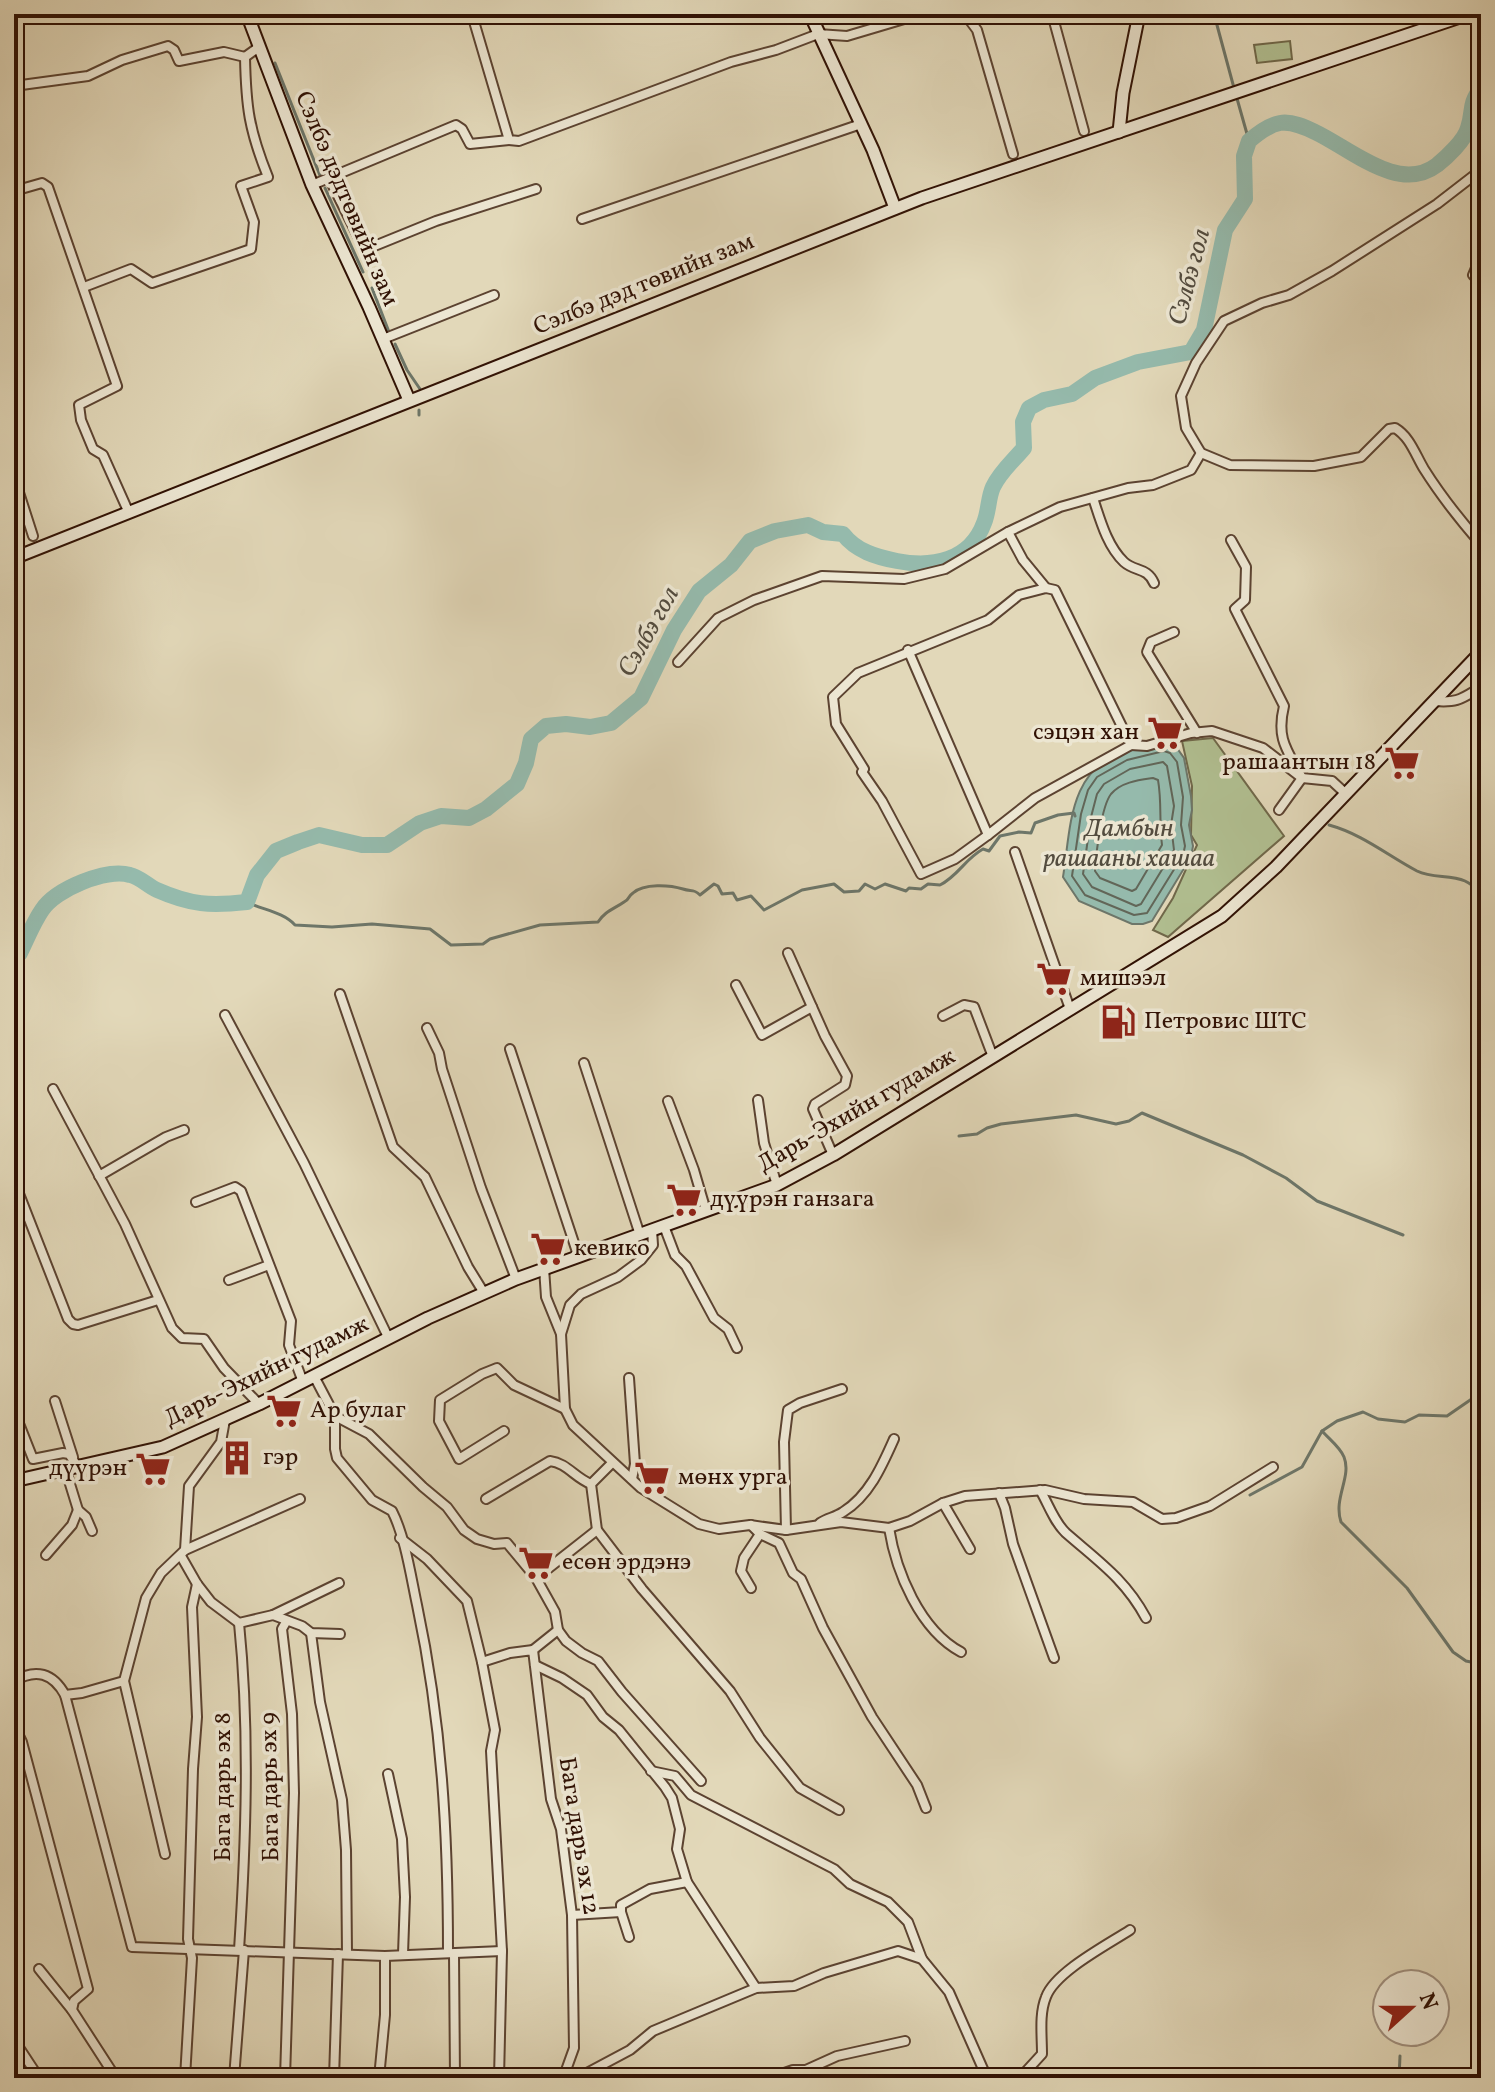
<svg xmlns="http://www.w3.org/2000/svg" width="1495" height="2092" font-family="Vollkorn,serif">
<rect width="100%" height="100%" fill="#e2d8b9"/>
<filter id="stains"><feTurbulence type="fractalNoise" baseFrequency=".0025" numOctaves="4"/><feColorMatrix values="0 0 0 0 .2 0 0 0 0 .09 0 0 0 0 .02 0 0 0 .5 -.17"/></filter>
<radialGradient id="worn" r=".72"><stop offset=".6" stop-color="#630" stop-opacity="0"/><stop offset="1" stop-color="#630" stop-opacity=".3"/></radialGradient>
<g fill="#b1bf91" stroke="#70684a" stroke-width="2">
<path d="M1290 41 1292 59 1257 63 1254 45Z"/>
<path d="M1213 738 1284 836 1168 937 1153 930 1173 898 1197 845 1191 835 1192 786 1182 741Z"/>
</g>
<path fill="#95baac" stroke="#6d7669" stroke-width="2" d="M1164 743 1174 744 1184 758 1191 796 1192 810 1189 825 1193 846 1191 857 1152 921 1143 924H1132L1079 901 1063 877C1071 827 1068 768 1127 751 1139 748 1152 747 1164 743Z"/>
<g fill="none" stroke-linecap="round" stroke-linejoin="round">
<g stroke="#626658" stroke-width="2">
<path d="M1164 751 1170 753 1177 762 1183 797 1181 825 1185 846 1183 855 1147 913 1134 915 1085 895 1072 876 1081 814 1088 790 1097 777 1127 760Z"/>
<path d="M1163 762 1167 766 1174 806 1171 825 1174 850 1141 904 1136 906 1092 887 1083 874 1091 817 1097 794 1104 784 1130 769Z"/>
<path d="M1153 778 1158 780C1162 802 1159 823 1162 845L1136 889 1132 891 1100 878 1095 871C1096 854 1101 807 1111 794 1121 782 1139 780 1153 778Z"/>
</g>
<g stroke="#6d7669" stroke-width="3">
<path d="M1214 14 1234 88"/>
<path d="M275 63 321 178"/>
<path d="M1236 95 1249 141"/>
<path d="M325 188 363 272"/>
<path d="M372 288 389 332"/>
<path d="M395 344 407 370 420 389"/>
<path d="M419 415V410"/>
<path d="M1329 825C1362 834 1387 855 1417 871 1433 879 1450 874 1465 881 1471 884 1476 888 1481 892"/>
<path d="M247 902C263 910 283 912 295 925L332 927 372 924 430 929 451 945 483 944 490 939 540 925 598 922C605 911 614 909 624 902 631 898 626 898 633 893 644 883 670 885 683 889 691 892 693 888 700 895L714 884 718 886 722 894 733 893 737 900 751 896 764 910 802 890 834 884 844 892 859 891 865 884 875 889 885 884 906 891 909 888 921 889 928 884 940 885C958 876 965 859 983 849L989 851 1000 836 1019 832 1031 833 1035 823 1058 815 1074 813 1075 816"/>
<path d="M959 1136 977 1134 987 1128 1001 1124 1076 1115 1116 1124 1129 1121 1142 1113 1243 1155 1286 1178 1317 1201 1403 1235"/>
<path d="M1322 1431C1329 1439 1340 1447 1344 1457 1352 1477 1333 1498 1341 1522L1407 1588 1453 1652 1466 1661 1481 1664"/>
<path d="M1250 1495 1302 1467 1322 1431 1337 1421 1363 1412 1378 1419 1405 1422 1419 1415 1447 1416 1476 1396 1481 1397"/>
<path d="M1399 2078 1400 2056"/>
</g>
<path stroke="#95baac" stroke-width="16" d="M14 958 20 953C27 939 33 923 42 910 56 889 106 868 130 875 140 877 148 886 157 890 191 905 210 906 247 902L257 875 276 851 298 842 319 835 362 845H387L420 823 441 816 469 818 486 809 517 784 526 763 531 739 546 726 566 724 590 727 611 723 641 698 674 630 699 591 731 565 750 541 775 531 808 525 823 532 843 534C856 551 876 557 897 561 932 568 970 561 984 523 989 511 988 498 993 487 1000 472 1013 461 1024 448L1023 422 1029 408 1044 400 1072 394 1095 378 1138 362 1191 352 1204 330 1225 230 1245 199 1244 156 1249 141C1257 134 1269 125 1280 123 1292 121 1305 127 1315 132 1351 149 1399 194 1437 165 1447 157 1465 140 1468 128 1474 110 1468 106 1481 88"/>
<g stroke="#5c4331" stroke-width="12">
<g id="street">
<path d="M965 14 977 30 1013 154"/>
<path d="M1052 14 1084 131"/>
<path d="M1347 14 1358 16 1383 14"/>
<path d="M473 18 509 140 519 141 731 62 776 50 818 34 847 36 921 14"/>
<path d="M14 86 88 76 122 60 168 46 174 50 179 61 224 52 245 57"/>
<path d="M1481 125 1477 129 1481 135"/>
<path d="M1481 170 1437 204 1332 271 1289 295 1262 303 1224 321 1196 363 1181 396 1186 428 1201 453 1230 465 1314 466 1361 457 1389 429 1395 428C1410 437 1415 454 1424 469 1441 496 1460 520 1481 544"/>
<path d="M329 178 362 244 372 247 436 221 536 189"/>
<path d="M312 185 456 125 462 129 470 144 509 140"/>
<path d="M14 191 42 183 48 187 117 386 79 405 81 420 93 449 103 455 129 513"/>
<path d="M582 219 861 124"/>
<path d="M1481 256 1473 275 1481 283"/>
<path d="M84 287 131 269 152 283 251 249 254 222 241 186 268 177C249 130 246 107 245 57L259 47"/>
<path d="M383 339 494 295"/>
<path d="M14 477 33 536"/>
<path d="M1093 498C1100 519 1107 546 1124 562 1135 572 1147 567 1154 583"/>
<path d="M1231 540 1246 567 1245 600 1235 609 1284 706C1276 739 1287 750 1302 778L1279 810"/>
<path d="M1046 588 1023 560 1008 532 1060 507 1128 488 1153 485 1191 470 1201 453"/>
<path d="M1174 632 1151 642 1147 652 1197 733"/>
<path d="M908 650 988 835 1035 798 1131 745"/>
<path d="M678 662 718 618 754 600 822 576 904 579 945 569 1008 532"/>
<path d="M1434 701C1458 703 1461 699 1481 687"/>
<path d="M988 835 955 859 921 874 882 801 862 772 864 769 836 724 833 697 858 673 988 620 1019 595 1046 588 1055 590 1131 745 1147 746 1191 733 1212 731 1263 748 1302 778 1332 781 1345 793"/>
<path d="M1015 852 1070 1009"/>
<path d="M788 953 825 1036 847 1076 845 1085 815 1104 813 1109 833 1155"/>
<path d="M736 985 762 1035 812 1007"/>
<path d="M340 994 393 1147 425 1177 468 1267 484 1293"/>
<path d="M225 1015 304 1163 388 1337"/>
<path d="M943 1016 964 1005 974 1007 993 1057"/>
<path d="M427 1028 439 1053 442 1069 481 1188 516 1279"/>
<path d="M510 1049 578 1255"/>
<path d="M584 1063 640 1235"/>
<path d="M53 1089 125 1224 172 1328 182 1338 204 1339 224 1368 259 1404"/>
<path d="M758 1100 764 1143 777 1185"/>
<path d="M668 1101 694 1170 706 1211"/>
<path d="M99 1176 166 1137 184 1130"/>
<path d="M14 1181 68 1319 73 1324 78 1325 158 1300"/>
<path d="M196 1202 235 1187 241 1191 291 1321 289 1345 303 1382"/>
<path d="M664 1226 675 1255 686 1266 714 1318 728 1329 737 1348"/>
<path d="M652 1230 653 1245 641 1260 618 1277 581 1294 570 1305 561 1334 565 1409 573 1425 641 1488 699 1524 719 1529 750 1525 786 1530 841 1522 889 1528 910 1521 943 1503 965 1496 1045 1490 1084 1499 1133 1502 1162 1519 1176 1518 1210 1506 1273 1467"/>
<path d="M544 1268 546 1297 561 1334"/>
<path d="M229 1280 269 1265"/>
<path d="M314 1376 335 1416 369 1434 423 1487 447 1507 464 1530 477 1539 494 1544 507 1543 536 1578 597 1530"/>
<path d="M629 1378 635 1464 632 1479"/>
<path d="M55 1401 73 1457"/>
<path d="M14 1411 33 1459 63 1453 69 1454 78 1467"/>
<path d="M335 1416V1449L337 1458 372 1500 392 1511C405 1536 411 1577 417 1605 442 1723 448 1833 448 1953"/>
<path d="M504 1431 459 1459 439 1421 440 1400 482 1374 497 1368 514 1385 565 1409"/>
<path d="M612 1463 591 1484 597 1530 642 1589 730 1691 760 1738 800 1788 839 1810"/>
<path d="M66 1471 78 1510 86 1517 92 1531"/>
<path d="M1040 1490C1048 1503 1054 1522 1066 1533 1098 1561 1125 1579 1146 1618"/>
<path d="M999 1493 1005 1508 1013 1544 1054 1658"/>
<path d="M486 1499 550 1461C567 1463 575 1478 591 1484"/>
<path d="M943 1503 970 1549"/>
<path d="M820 1523C827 1518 836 1517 843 1512 869 1496 882 1466 894 1439"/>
<path d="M751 1525 760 1534 779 1543 793 1573 801 1579 823 1628 872 1717 917 1785 926 1808"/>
<path d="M889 1528C896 1572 920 1630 961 1652"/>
<path d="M786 1530 784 1442 788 1410 800 1403 842 1389"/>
<path d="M400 1538 427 1559 467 1601 482 1662 495 1730 491 1751 502 1951 499 2078"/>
<path d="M185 1550 300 1499"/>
<path d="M46 1555 72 1525 78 1510"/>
<path d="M181 1556 197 1584 211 1602 239 1623 273 1615 302 1626 311 1633 340 1634"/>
<path d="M536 1578 555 1612 558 1630 566 1641 582 1653 598 1661 622 1692 701 1781"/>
<path d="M751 1588 741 1571 744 1558 760 1534"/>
<path d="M273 1615 339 1583"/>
<path d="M239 1623C250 1732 246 1842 239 1950"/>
<path d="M311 1633 320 1702 342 1800 346 1850 347 1954"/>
<path d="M533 1650 558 1630"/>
<path d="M482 1662 510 1653 533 1650 551 1799 561 1829 572 1915 574 2048 565 2073 559 2078"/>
<path d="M535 1665 562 1678 587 1695 603 1717 619 1730 665 1787 672 1798 680 1829 677 1849 687 1882 756 1988"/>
<path d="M14 1681C36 1668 53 1673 65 1695L132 1947 385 1956 502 1951"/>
<path d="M65 1695 82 1693 124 1681"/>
<path d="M14 1725 22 1742 88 1989 74 2001 72 2010 116 2078"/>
<path d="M651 1771 675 1776 691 1795 834 1869 850 1884 888 1902 908 1922 922 1959 949 1992 987 2078"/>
<path d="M388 1774 402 1839 405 1897 403 1954"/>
<path d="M165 1854 124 1681 146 1598 161 1573 185 1550 189 1486 221 1442 225 1420"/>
<path d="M621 1912 629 1937"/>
<path d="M572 1915 621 1912V1905L650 1889 687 1882"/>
<path d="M454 1954 455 2078"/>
<path d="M39 1969 72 2010"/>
<path d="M14 2040 39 2078"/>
<path d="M565 2073 585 2074 630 2050 653 2031 756 1988 794 1986 824 1973 898 1951 922 1959"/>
<path d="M185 2078 192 1958 188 1939 193 1769 197 1717 192 1607 197 1584"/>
<path d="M234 2078 244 1950"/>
<path d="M285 2078 294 1793 292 1714 282 1629 286 1622"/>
<path d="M334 2078 338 1954"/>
<path d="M379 2078 385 2015V1956"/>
<path d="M770 2078 793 2070H806L837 2056 905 2041"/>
<path d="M1020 2078 1042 2054C1042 2035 1039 2014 1046 1997 1055 1972 1107 1945 1130 1930"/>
</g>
</g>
<g stroke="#301104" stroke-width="15">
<g id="secondary">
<path d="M247 14 312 185 369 307 409 400"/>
<path d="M810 14 873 150 895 208"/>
<path d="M1119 132 1123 93 1139 14"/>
<path d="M14 558 922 198 1469 14"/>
<path d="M14 1481 163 1447 259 1404 428 1318 516 1279 777 1185 833 1155 1222 916 1276 867 1481 652"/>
</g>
</g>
<use href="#street" stroke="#ece6d2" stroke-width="8"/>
<use href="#secondary" stroke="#ece6d2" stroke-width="11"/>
</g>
<defs>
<g id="supermarket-bare" transform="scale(2.76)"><path d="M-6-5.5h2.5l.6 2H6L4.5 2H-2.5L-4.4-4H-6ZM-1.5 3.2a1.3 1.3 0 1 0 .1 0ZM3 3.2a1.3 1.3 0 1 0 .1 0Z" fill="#8f2418" stroke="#ece6d2" stroke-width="2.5" paint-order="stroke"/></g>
<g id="fuel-bare" transform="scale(2.76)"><path d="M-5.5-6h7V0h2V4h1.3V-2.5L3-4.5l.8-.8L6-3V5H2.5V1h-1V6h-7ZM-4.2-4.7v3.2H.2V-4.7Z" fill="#8f2418" stroke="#ece6d2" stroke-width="2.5" paint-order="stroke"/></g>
<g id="building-bare" transform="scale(2.76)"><path d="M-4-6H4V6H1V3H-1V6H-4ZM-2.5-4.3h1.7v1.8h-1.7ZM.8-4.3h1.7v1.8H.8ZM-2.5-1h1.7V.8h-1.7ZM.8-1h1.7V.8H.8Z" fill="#8f2418" stroke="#ece6d2" stroke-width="2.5" paint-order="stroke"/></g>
</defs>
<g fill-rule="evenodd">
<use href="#supermarket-bare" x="1165" y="733"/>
<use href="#supermarket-bare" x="1402" y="763"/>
<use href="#supermarket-bare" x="1054" y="979"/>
<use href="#fuel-bare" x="1118" y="1022"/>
<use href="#supermarket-bare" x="684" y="1200"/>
<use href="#supermarket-bare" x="548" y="1249"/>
<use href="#supermarket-bare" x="284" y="1411"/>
<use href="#building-bare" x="237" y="1458"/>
<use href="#supermarket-bare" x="153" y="1469"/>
<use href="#supermarket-bare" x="652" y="1478"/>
<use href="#supermarket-bare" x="536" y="1563"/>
</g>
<g text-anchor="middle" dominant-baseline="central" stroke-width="7" stroke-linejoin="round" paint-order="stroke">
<g font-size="24" fill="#301104" stroke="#ece6d2">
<text transform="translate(346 199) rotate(67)">Сэлбэ дэдтөвийн зам</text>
<text transform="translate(644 285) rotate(-22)">Сэлбэ дэд төвийн зам</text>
<text transform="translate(857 1111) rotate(-30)">Дарь-Эхийн гудамж</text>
<text transform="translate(267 1372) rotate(-26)">Дарь-Эхийн гудамж</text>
<text transform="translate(224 1787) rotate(-90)">Бага дарь эх 8</text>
<text transform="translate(271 1787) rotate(-91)">Бага дарь эх 9</text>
<text transform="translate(578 1836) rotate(81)">Бага дарь эх 12</text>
</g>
<g font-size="24" fill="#301104" stroke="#ece6d2" text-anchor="start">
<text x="1139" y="733" text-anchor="end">сэцэн хан</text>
<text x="1376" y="763" text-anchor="end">рашаантын 18</text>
<text x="1080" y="979">мишээл</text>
<text x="1144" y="1022">Петровис ШТС</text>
<text x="710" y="1200">дүүрэн ганзага</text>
<text x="574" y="1249">кевико</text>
<text x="310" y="1411">Ар булаг</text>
<text x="263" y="1458">гэр</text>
<text x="127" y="1469" text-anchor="end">дүүрэн</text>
<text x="678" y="1478">мөнх урга</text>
<text x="562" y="1563">есөн эрдэнэ</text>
</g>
<g font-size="26" font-style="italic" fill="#534c3f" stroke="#ece6d2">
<text transform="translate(1190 277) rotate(-75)">Сэлбэ гол</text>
<text transform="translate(649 632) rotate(-61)">Сэлбэ гол</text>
<text x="1129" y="829">Дамбын<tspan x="1129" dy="30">рашааны хашаа</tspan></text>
</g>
</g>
<rect width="1495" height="2092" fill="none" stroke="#e2d8b9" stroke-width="48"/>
<rect x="16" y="16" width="1463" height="2060" fill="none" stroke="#301104" stroke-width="4"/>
<rect x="24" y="24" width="1447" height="2044" fill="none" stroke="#301104" stroke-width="2"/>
<g transform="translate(1411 2008) rotate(69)"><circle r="38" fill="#ece6d2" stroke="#a19180" stroke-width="2"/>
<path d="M0-6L14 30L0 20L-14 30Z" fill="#8f2418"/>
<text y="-12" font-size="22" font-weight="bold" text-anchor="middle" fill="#301104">N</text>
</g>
<rect width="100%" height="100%" filter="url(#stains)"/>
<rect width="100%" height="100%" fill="url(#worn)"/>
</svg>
